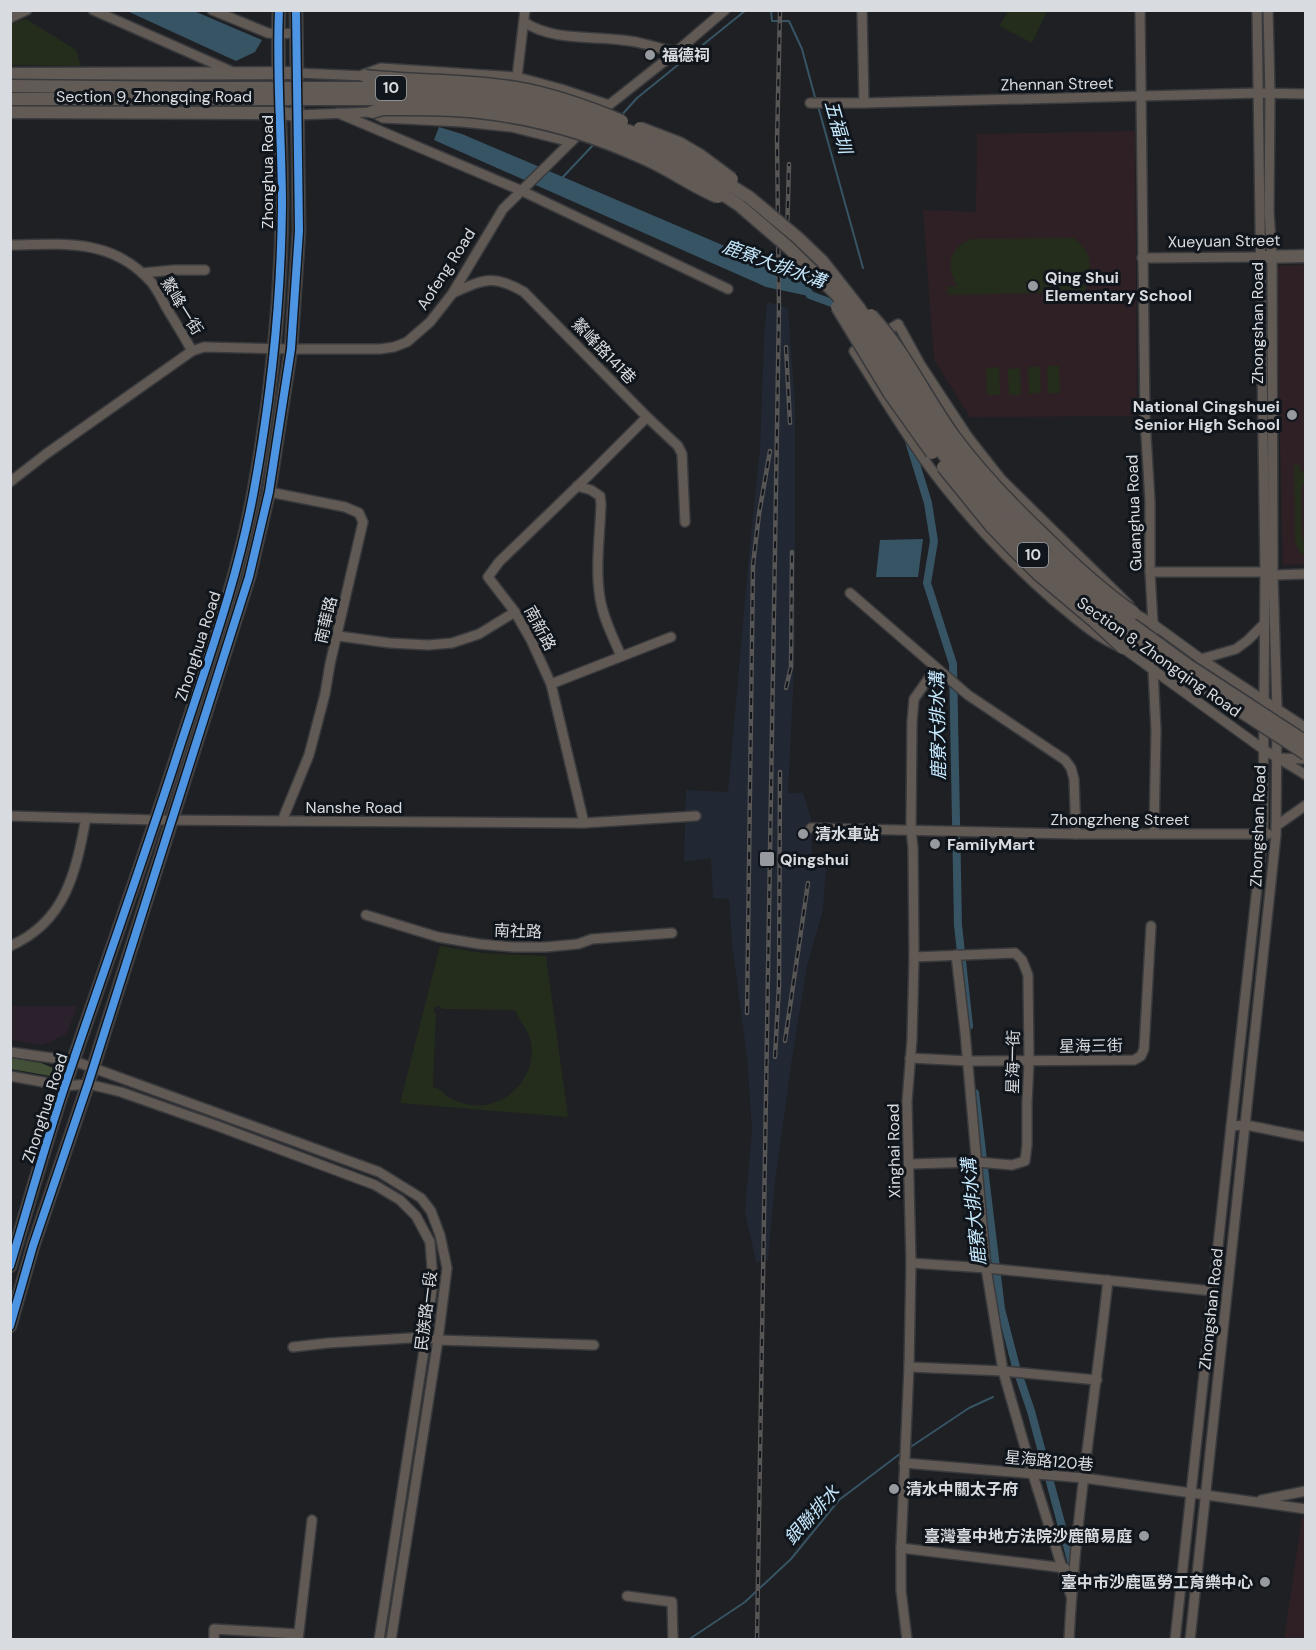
<svg xmlns="http://www.w3.org/2000/svg" width="1316" height="1650" font-family="'DM Sans','Noto Sans TC',sans-serif">
<rect width="100%" height="100%" fill="#1e2023"/>
<path fill="#2b212d" d="M11 1006H77L68 1031 66 1034 51 1042 40 1045 11 1040Z"/>
<path fill="#212833" d="M767 302 788 308 795 404V650L788 793H803L811 818 812 856H827L823 910 807 966 791 1065 775 1182 768 1260 756 1262 745 1211 752 1129 747 1057 732 943 729 899 713 898 711 858 684 862 686 790 728 792 750 544 760 450 764 339Z"/>
<g fill="#2f2026">
<path d="M1135 131 1137 411 1133 416 970 417 934 360 923 210 976 212 977 134Z"/>
<path d="M1305 265V564L1283 565 1276 266Z"/>
<path d="M1302 1517 1305 1518V1639L1284 1640Z"/>
</g>
<g fill="#242c1c" fill-rule="evenodd">
<path d="M1009 10 1047 11 1032 43 999 26Z"/>
<path d="M26 19 76 50 81 66 11 65V24Z"/>
<path d="M1074 238C1091 252 1096 266 1081 283L1087 284 1086 292 948 295 947 287 957 286C945 266 949 247 972 239Z"/>
<path d="M1047 366H1059L1060 393H1048Z"/>
<path d="M999 367 1000 395H987L986 368Z"/>
<path d="M1028 367H1040L1041 393 1029 394Z"/>
<path d="M1020 368 1021 395H1009L1008 369Z"/>
<path d="M1294 465H1300L1301 474 1305 470V480L1302 487 1301 493 1302 535 1305 545V556L1300 552 1295 542Z"/>
<path d="M440 946 482 953 546 956 568 1117 400 1103ZM439 1006 443 1009 515 1010C519 1021 529 1030 531 1043 537 1078 505 1110 470 1105 462 1103 455 1101 448 1097 443 1093 440 1088 433 1087L436 1014 433 1011 435 1007Z"/>
</g>
<path fill="#435038" d="M11 1058 41 1063 53 1068 51 1076 11 1069Z"/>
<g fill="#375465">
<path d="M127 11H194L262 40 255 52 236 61Z"/>
<path d="M439 127 462 134 774 267 800 275 818 298 766 287 434 140Z"/>
<path d="M923 539 918 577H876L880 540Z"/>
</g>
<g fill="none" stroke-linecap="round" stroke-linejoin="round">
<g stroke="#375465" stroke-width="2">
<path d="M771 10 772 21H789L802 49 816 101"/>
<path d="M818 106 863 268"/>
<path d="M620 117 637 98 746 10"/>
<path d="M562 178 595 143"/>
<path d="M909 1448 969 1408 993 1397"/>
<path d="M688 1640 745 1602 791 1559 839 1500 901 1453"/>
</g>
<g stroke="#375465" stroke-width="8">
<path d="M810 295 840 306 842 308"/>
<path d="M909 441 928 503 934 541 927 583 953 664 958 925 969 1026"/>
<path d="M975 1093 1001 1309 1016 1367 1031 1411 1072 1564"/>
</g>
<g stroke="#393a3d" stroke-width="12">
<g id="minor">
<path d="M93 10 233 72"/>
<path d="M212 10 268 33 278 34 296 33"/>
<path d="M862 10 864 103"/>
<path d="M1140 10 1145 419 1150 501V572L1153 624V670L1156 730 1154 834"/>
<path d="M10 18 27 10"/>
<path d="M524 22C554 42 595 35 630 41 645 43 661 49 676 52"/>
<path d="M297 73 365 76"/>
<path d="M362 75 381 68 517 77 561 89 609 105"/>
<path d="M517 77 525 10"/>
<path d="M810 103H864L1259 93 1306 94"/>
<path d="M338 113 520 190 728 289"/>
<path d="M298 115 372 112 383 118 462 122 511 127 571 142"/>
<path d="M597 116 609 105 676 52 725 10"/>
<path d="M10 245C64 244 113 238 152 283 157 290 162 299 166 307 175 322 184 336 192 351"/>
<path d="M1142 258 1261 257"/>
<path d="M142 273 174 270H205"/>
<path d="M453 293C484 279 493 274 524 292L647 417 589 475 499 562 488 577 515 612 531 640 551 684 584 823"/>
<path d="M882 334 898 324 920 364 968 437 1001 479 1129 605"/>
<path d="M865 344 854 351C879 390 903 431 931 469 966 516 1008 560 1052 599 1074 617 1096 638 1123 648L1263 749 1306 775"/>
<path d="M647 417 678 446 682 454 685 522"/>
<path d="M10 482 46 454 192 351 204 347 291 349H380L394 347 407 342 430 322 452 294 503 209 583 130"/>
<path d="M577 486 591 490 600 496 601 504C600 535 595 568 600 598 603 618 613 637 621 656"/>
<path d="M269 492 345 507 359 513 363 522 330 664 325 694 309 755 282 821"/>
<path d="M1150 572H1265L1273 575 1306 574"/>
<path d="M850 593 968 695 1065 760 1071 768 1074 779 1076 834"/>
<path d="M1134 613 1153 624 1201 659 1306 728"/>
<path d="M338 636 390 643 428 645 452 643 479 634 515 612"/>
<path d="M1201 659 1236 649 1248 640 1264 624"/>
<path d="M551 684 671 637"/>
<path d="M1279 758 1303 759 1306 757"/>
<path d="M10 816 156 820 584 823 696 816"/>
<path d="M1276 826 1306 805"/>
<path d="M811 828 1076 834H1268"/>
<path d="M366 915 438 937 479 944 514 947H546L578 944 592 939 672 933"/>
<path d="M10 946C66 922 76 871 86 818"/>
<path d="M956 955 965 1032 986 1268 1003 1371 1033 1475 1071 1596"/>
<path d="M10 1052 74 1061 379 1172 421 1198 431 1211 440 1235 447 1268 438 1340 391 1640"/>
<path d="M910 1058 968 1061 1134 1060 1141 1056 1144 1049 1151 926"/>
<path d="M10 1076 65 1086 88 1084 121 1092 215 1125 375 1185 400 1200 416 1216 430 1242 433 1281 426 1337 379 1640"/>
<path d="M1231 1126 1246 1125 1306 1137"/>
<path d="M910 1164 977 1162 1012 1165 1025 1161 1027 1145V1103L1029 1062 1028 975 1022 960 1015 953 914 957"/>
<path d="M911 1263 986 1268 1213 1291"/>
<path d="M293 1347 328 1343 426 1337 438 1340 594 1345"/>
<path d="M909 1367 1003 1371 1097 1380"/>
<path d="M904 1463 1084 1478 1306 1509"/>
<path d="M1261 1500 1306 1491"/>
<path d="M901 1548 1065 1568"/>
<path d="M627 1596 672 1602 673 1640"/>
<path d="M214 1640V1629L298 1634"/>
<path d="M298 1640 312 1520"/>
<path d="M907 1640 901 1590V1548L909 1367 911 1263 907 1102 912 1039 914 957 913 848 911 830 912 722 914 699 936 668"/>
<path d="M1069 1640C1075 1519 1095 1400 1108 1280"/>
<path d="M1175 1640 1263 833 1265 572 1257 10"/>
<path d="M1190 1640 1276 835 1277 709 1273 575 1272 257 1269 212 1270 94 1268 10"/>
</g>
</g>
<g stroke="#393a3d" stroke-width="15">
<g id="major">
<path d="M10 74 297 73"/>
<path d="M10 112 280 113 298 115"/>
<path d="M1261 257 1306 256"/>
<path d="M10 1266C28 1206 45 1145 65 1085 101 979 139 872 174 765 203 674 237 584 254 490 271 397 281 301 282 206 282 141 276 76 279 10"/>
<path d="M10 1326 33 1246 88 1084 249 577 269 492 291 349 299 231 296 10"/>
</g>
</g>
<use href="#minor" stroke="#615953" stroke-width="9"/>
<use href="#major" stroke="#625a55" stroke-width="12"/>
<g stroke="#585655" stroke-width="4.5">
<g id="rail">
<path d="M787 236 789 164"/>
<path d="M786 347 790 423"/>
<path d="M786 688 791 667 792 552"/>
<path d="M747 1013 753 565 759 514 770 451"/>
<path d="M785 1041 808 883"/>
<path d="M775 1057 779 985 780 772"/>
<path d="M757 1640 779 307 777 141 780 10"/>
</g>
</g>
<use href="#rail" stroke="#11161d" stroke-width="2" stroke-dasharray="7" stroke-linecap="butt"/>
<g stroke="#393a3d" stroke-width="15" stroke-linecap="butt">
<g id="major-bridge">
<path d="M365 76C415 82 466 79 516 88 552 94 588 107 622 121"/>
<path d="M10 86 202 88H379L447 90 517 97 569 111 637 134 690 160 749 197 798 238 822 261 859 308 935 425 977 481 1010 518 1047 555 1123 618 1189 666 1306 742"/>
<path d="M10 99H398L507 105 563 119 624 140 678 165 739 205 789 248 837 295 864 332 934 443 991 512 1039 561 1121 630 1184 674 1306 754"/>
<path d="M372 112 383 109C414 109 447 108 479 112 534 118 590 134 641 157 668 168 691 186 718 197"/>
<path d="M640 128 679 143 701 156 732 179"/>
<path d="M837 307 890 394 932 453"/>
<path d="M871 315C904 350 925 396 953 435 981 473 1014 507 1048 539 1075 566 1103 591 1134 613"/>
<path d="M943 467 991 526 1014 550 1038 574 1095 622 1123 648"/>
</g>
</g>
<use href="#major-bridge" stroke="#625a55" stroke-width="12"/>
<g stroke="#11161d" stroke-width="11">
<g id="cycleway">
<path d="M10 1266C28 1206 45 1145 65 1085 101 979 139 872 174 765 203 674 237 584 254 490 271 397 281 301 282 206 282 141 276 76 279 10"/>
<path d="M10 1326 33 1246 88 1084 249 577 269 492 291 349 299 231 296 10"/>
</g>
</g>
<use href="#cycleway" stroke="#4d94e3" stroke-width="8"/>
</g>
<g fill="#979a9e" stroke="#11161d" stroke-width="2">
<circle cx="650" cy="55" r="6"/>
<circle cx="1033" cy="286" r="6"/>
<circle cx="1292" cy="415" r="6"/>
<circle cx="803" cy="834" r="6"/>
<circle cx="935" cy="844" r="6"/>
<rect x="759" y="851" width="16" height="16" rx="3"/>
<circle cx="894" cy="1489" r="6"/>
<circle cx="1144" cy="1536" r="6"/>
<circle cx="1265" cy="1582" r="6"/>
</g>
<g text-anchor="middle" dominant-baseline="central" stroke-width="6" stroke-linejoin="round" paint-order="stroke">
<g fill="#11161d" stroke="#9ca1a6" stroke-width="1.5">
<rect x="376" y="76" width="30" height="24" rx="4.5"/>
<rect x="1018" y="543" width="30" height="24" rx="4.5"/>
</g>
<g font-size="15" font-weight="bold" fill="#d8dce1">
<text x="391" y="88">10</text>
<text x="1033" y="555">10</text>
</g>
<g font-size="16" font-weight="bold" fill="#d8dce1" stroke="#11161d" text-anchor="start">
<text x="662" y="55">福德祠</text>
<text x="1045" y="277">Qing Shui<tspan x="1045" dy="18">Elementary School</tspan></text>
<text x="1280" y="406" text-anchor="end">National Cingshuei<tspan x="1280" dy="18">Senior High School</tspan></text>
<text x="815" y="834">清水車站</text>
<text x="947" y="844">FamilyMart</text>
<text x="780" y="859">Qingshui</text>
<text x="906" y="1489">清水中關太子府</text>
<text x="1132" y="1536" text-anchor="end">臺灣臺中地方法院沙鹿簡易庭</text>
<text x="1253" y="1582" text-anchor="end">臺中市沙鹿區勞工育樂中心</text>
</g>
<g font-size="16" fill="#d8dce1" stroke="#11161d">
<text transform="translate(1057 84) rotate(-1)">Zhennan Street</text>
<text x="154" y="96">Section 9, Zhongqing Road</text>
<text transform="translate(267 172) rotate(-90)">Zhonghua Road</text>
<text transform="translate(1224 241) rotate(-1)">Xueyuan Street</text>
<text transform="translate(446 269) rotate(-57)">Aofeng Road</text>
<text transform="translate(182 306) rotate(58)">鰲峰一街</text>
<text transform="translate(1257 323) rotate(-90)">Zhongshan Road</text>
<text transform="translate(604 351) rotate(46)">鰲峰路141巷</text>
<text transform="translate(1134 513) rotate(-92)">Guanghua Road</text>
<text transform="translate(326 620) rotate(-77)">南華路</text>
<text transform="translate(540 628) rotate(62)">南新路</text>
<text transform="translate(198 646) rotate(-72)">Zhonghua Road</text>
<text transform="translate(1159 657) rotate(35)">Section 8, Zhongqing Road</text>
<text x="354" y="807">Nanshe Road</text>
<text x="1120" y="819">Zhongzheng Street</text>
<text transform="translate(1258 826) rotate(-88)">Zhongshan Road</text>
<text transform="translate(518 931) rotate(2)">南社路</text>
<text transform="translate(1091 1046) rotate(-1)">星海三街</text>
<text transform="translate(1013 1062) rotate(-89)">星海一街</text>
<text transform="translate(45 1108) rotate(-72)">Zhonghua Road</text>
<text transform="translate(894 1151) rotate(-91)">Xinghai Road</text>
<text transform="translate(1211 1309) rotate(-84)">Zhongshan Road</text>
<text transform="translate(426 1311) rotate(-83)">民族路一段</text>
<text transform="translate(1049 1461) rotate(5)">星海路120巷</text>
</g>
<g font-size="18" font-style="italic" fill="#c6e9fe" stroke="#11161d">
<text transform="translate(838 127) rotate(74)">五福圳</text>
<text transform="translate(774 264) rotate(20)">鹿寮大排水溝</text>
<text transform="translate(938 726) rotate(-91)">鹿寮大排水溝</text>
<text transform="translate(974 1212) rotate(-96)">鹿寮大排水溝</text>
<text transform="translate(812 1515) rotate(-48)">銀聯排水</text>
</g>
</g>
<rect width="1316" height="1650" fill="none" stroke="#d8dce1" stroke-width="24"/>
</svg>
